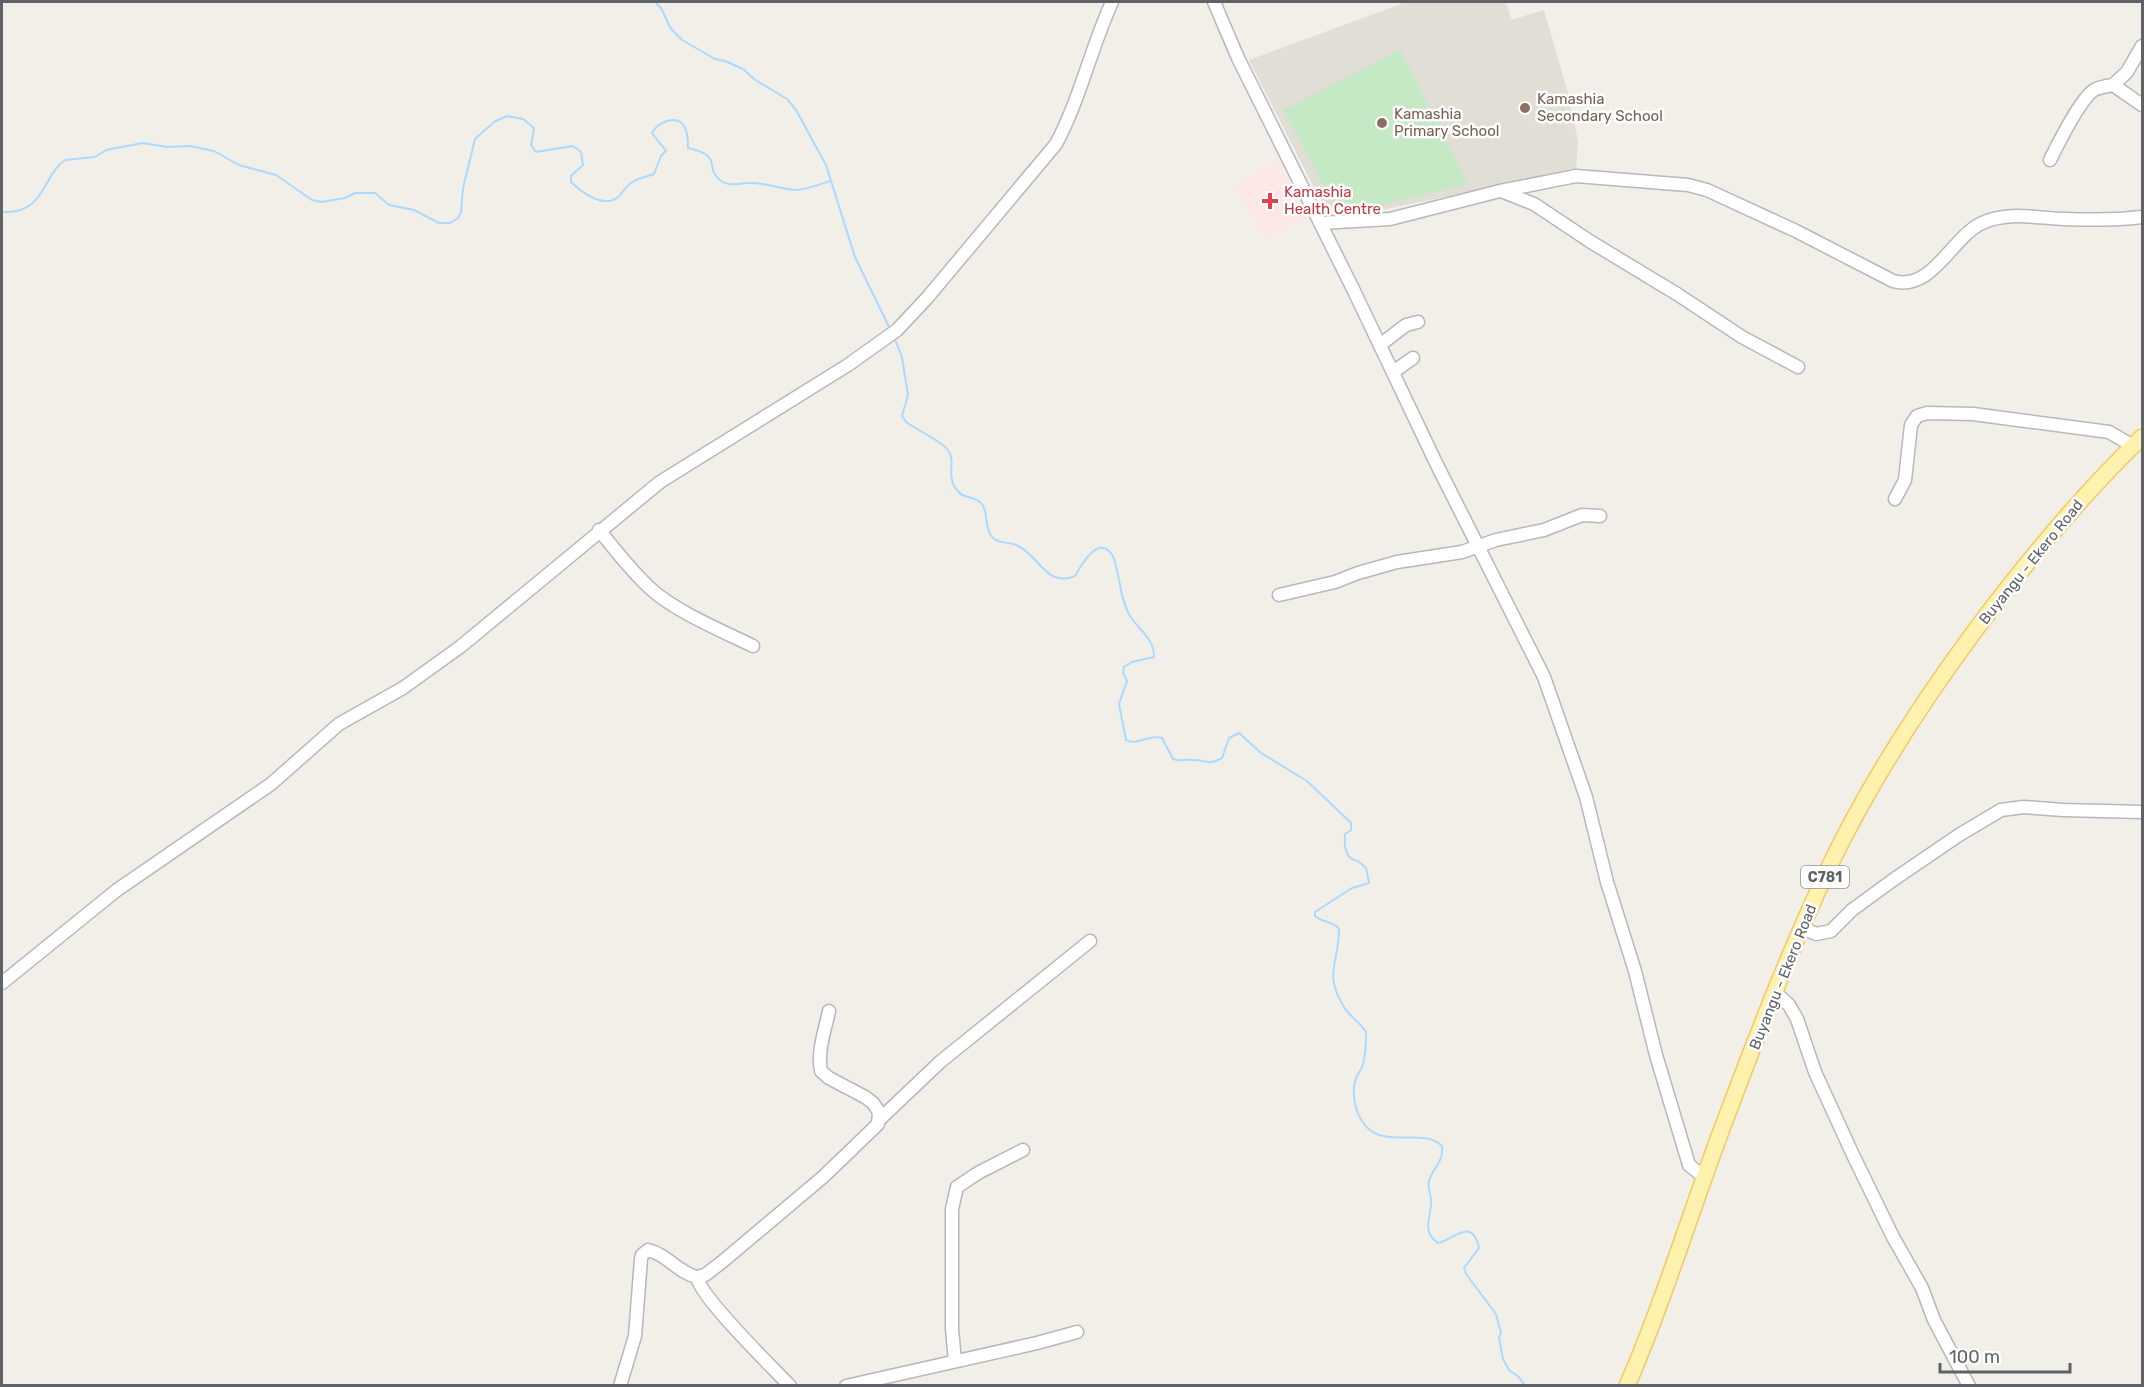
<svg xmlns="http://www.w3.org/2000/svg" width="2144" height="1387" font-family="Rubik,sans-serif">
<rect width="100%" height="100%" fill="#f1efe8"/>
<path fill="#e1ded6" d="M1406 2H1506L1511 20 1544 10 1566 86 1576 130 1578 143 1576 170 1356 215 1336 214 1325 209 1249 60Z"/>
<path fill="#fce8e6" d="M1278 160 1306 218 1264 240 1234 184Z"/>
<path fill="#c5e8c5" d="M1400 50 1468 184 1364 209 1348 205 1338 200 1324 186 1283 110Z"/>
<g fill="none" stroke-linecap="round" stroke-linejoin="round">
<g stroke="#aadaff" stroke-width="2">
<path d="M655 2 661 8 671 29 682 40 715 59 725 61 743 69 754 79 787 99 796 110 826 165 855 257 890 329"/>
<path d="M2 212C45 215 42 176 65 160L95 157 106 150 143 143 167 147 190 146 214 151 239 165 276 175 312 200 322 202 345 198 355 193H375L389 205 414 210 439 223H450L458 218 461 212 463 188 475 139 494 122 507 116 523 119 534 128 531 145 536 152 573 146 581 152 583 165 571 176V182C581 192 604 209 618 197 623 193 625 187 631 183 637 178 646 177 654 174L661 156 666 151 652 133C658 122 678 113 685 128 688 134 688 142 688 148 725 156 703 168 721 181 730 187 739 183 748 183 764 182 779 189 794 190 806 190 819 185 830 181"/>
<path d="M894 337 902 357 908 395 902 416 906 422C917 430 940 440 948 450 956 461 947 474 954 486 963 501 970 494 980 502 989 510 984 528 992 537 999 545 1010 541 1018 546 1040 556 1046 588 1075 576 1082 564 1099 533 1113 556 1120 575 1120 600 1130 616 1139 630 1155 640 1154 657L1132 662 1124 667 1123 673 1127 681 1119 704 1126 740C1138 746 1148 734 1162 738L1173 759C1181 762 1186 759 1193 760 1208 760 1207 766 1222 758L1229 738 1239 733 1261 753 1307 781 1351 823V830L1345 834C1344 845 1345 860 1358 861L1366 868 1369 883 1352 888 1315 912V916C1323 923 1333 921 1339 929 1339 964 1323 973 1344 1007 1348 1015 1360 1022 1366 1032 1366 1043 1366 1053 1363 1064 1362 1069 1359 1072 1357 1076 1351 1089 1354 1109 1362 1121 1381 1152 1422 1126 1442 1146 1444 1162 1433 1167 1429 1181 1427 1190 1432 1196 1431 1204 1430 1220 1422 1232 1438 1243 1452 1241 1472 1215 1479 1248L1464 1268 1466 1274 1496 1314 1501 1333 1499 1338 1503 1359 1509 1370 1519 1377 1525 1386"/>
</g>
<g stroke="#b5b8bc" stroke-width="15">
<g id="minor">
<path d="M1214 2 1238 58 1354 291 1437 465 1544 677 1586 797 1607 882 1635 971 1656 1055 1689 1165 1704 1177"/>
<path d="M2113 85 2127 72 2142 46"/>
<path d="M2050 160C2058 144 2080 99 2094 90 2100 87 2106 86 2113 85L2142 105"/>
<path d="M1501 191 1534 204 1591 242 1677 294 1742 337 1798 367"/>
<path d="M1321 223 1390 219 1500 191 1576 176 1688 185 1707 190 1796 231 1893 281C1932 292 1952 237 1982 223 2007 211 2037 218 2064 219 2090 220 2117 220 2142 217"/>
<path d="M1380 345 1406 325 1418 322"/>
<path d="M1393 372 1413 358"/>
<path d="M1895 499 1905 480 1911 425 1917 416 1927 413 1973 414 2109 432 2133 446"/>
<path d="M599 530C616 551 632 572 652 590 677 612 722 631 753 646"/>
<path d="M1279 595 1335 582 1358 573 1397 562 1462 552 1496 540 1544 530 1582 515 1600 516"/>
<path d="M1803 928 1816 934 1831 931 1852 910 1893 880 1959 835 2001 810 2024 807 2063 810 2142 812"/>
<path d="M2 983 117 890 271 784 339 724 403 688 460 647 660 482 848 365 897 330 927 298 1056 144C1080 99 1091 48 1112 2"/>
<path d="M1776 993 1789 1005 1797 1019 1815 1072 1853 1155 1893 1237 1922 1288 1934 1320 1969 1386"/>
<path d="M879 1120 940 1062 1090 941"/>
<path d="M697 1277 705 1275 722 1262 823 1177 878 1124 879 1112 873 1103 865 1097 829 1078 821 1071C817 1052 825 1030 829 1011"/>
<path d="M955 1361 952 1329V1209L957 1187 978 1173 1023 1150"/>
<path d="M620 1386 635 1336 641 1259 642 1255 648 1250C667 1254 678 1273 697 1277 700 1297 772 1367 790 1386"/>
<path d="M846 1386 1037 1343 1077 1332"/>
</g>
</g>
<g stroke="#f2c960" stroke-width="18">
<path id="major" d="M1627 1386C1665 1298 1692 1207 1726 1118 1758 1033 1791 947 1830 865 1870 782 1920 705 1974 632 2026 562 2080 497 2142 437"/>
</g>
<use href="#minor" stroke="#fff" stroke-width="12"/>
<use href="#major" stroke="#fff2af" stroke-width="15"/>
</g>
<g fill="#8d6e63" stroke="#fff" stroke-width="2">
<circle cx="1525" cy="108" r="6"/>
<circle cx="1382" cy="123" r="6"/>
</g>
<path fill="#e0444e" stroke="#fff" stroke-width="2" d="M1267 192h6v6h6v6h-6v6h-6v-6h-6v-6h6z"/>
<g text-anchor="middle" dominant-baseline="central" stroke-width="5" stroke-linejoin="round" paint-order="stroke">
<rect fill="#fff" stroke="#8f9295" stroke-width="1.5" x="1801" y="866" width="48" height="22" rx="4.5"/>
<g font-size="14" font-weight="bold" fill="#5f6368">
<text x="1825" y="877">C781</text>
</g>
<g font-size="15" fill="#785e54" stroke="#fff" text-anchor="start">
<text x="1537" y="99">Kamashia<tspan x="1537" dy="17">Secondary School</tspan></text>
<text x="1394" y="114">Kamashia<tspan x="1394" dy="17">Primary School</tspan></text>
</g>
<g font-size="15" fill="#be3a42" stroke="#fff" text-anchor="start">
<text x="1284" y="192">Kamashia<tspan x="1284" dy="17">Health Centre</tspan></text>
</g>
<g font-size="15" fill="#5f6368" stroke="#fff">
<text transform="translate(2031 562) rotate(-51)">Buyangu - Ekero Road</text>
<text transform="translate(1783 977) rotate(-68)">Buyangu - Ekero Road</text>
</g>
</g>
<rect width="2144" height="1387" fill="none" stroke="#5f6368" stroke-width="6"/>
<path d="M1940 1363v9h130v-9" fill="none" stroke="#5f6368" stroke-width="3"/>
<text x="1949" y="1363" font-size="18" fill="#5f6368" stroke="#ffffff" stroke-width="4.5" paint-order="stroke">100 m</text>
</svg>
